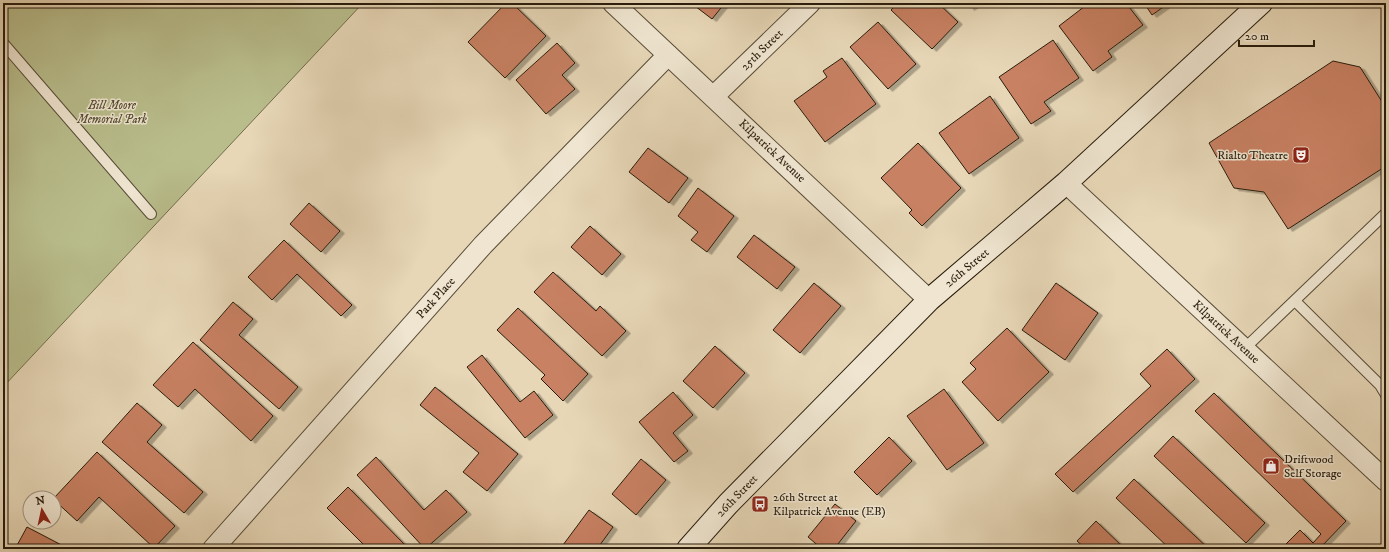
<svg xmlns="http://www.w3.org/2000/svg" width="1389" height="552" font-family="'IM FELL DW Pica',serif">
<defs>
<filter id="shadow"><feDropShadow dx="4.5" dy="2.5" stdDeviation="0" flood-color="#0004"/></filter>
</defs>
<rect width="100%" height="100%" fill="#e7d7b7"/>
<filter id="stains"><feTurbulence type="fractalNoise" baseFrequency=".005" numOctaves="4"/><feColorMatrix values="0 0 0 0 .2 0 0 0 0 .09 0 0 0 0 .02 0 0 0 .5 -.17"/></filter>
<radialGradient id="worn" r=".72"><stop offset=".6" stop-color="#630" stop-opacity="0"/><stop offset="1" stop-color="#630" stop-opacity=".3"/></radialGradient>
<path fill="#b9bd8c" stroke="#716d4c" d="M3 3H363L3 387Z"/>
<g fill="#c88163" stroke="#291d0d" filter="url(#shadow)">
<path d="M506 3H512L546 36 505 78 468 42Z"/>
<path d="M691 3H725L712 19Z"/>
<path d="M898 3H938L958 22 932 49 891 10Z"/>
<path d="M966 3H977L970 8Z"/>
<path d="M1089 3H1126L1143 25 1108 51 1112 57 1093 71 1059 26Z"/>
<path d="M1144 3H1169L1152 15Z"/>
<path d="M878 22 916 64 888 89 850 47Z"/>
<path d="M1053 40 1079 78 1044 102 1051 111 1031 124 999 77Z"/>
<path d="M557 43 575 63 562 75 575 89 546 114 516 80Z"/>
<path d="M842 58 876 104 825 142 794 101 827 77 823 71Z"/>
<path d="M1333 61 1360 67 1386 108V166L1288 229 1264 192 1234 188 1209 143Z"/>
<path d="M990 96 1019 138 969 174 939 133Z"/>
<path d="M918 143 961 188 922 226 909 213 912 210 881 178Z"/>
<path d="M648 148 688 178 669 203 629 172Z"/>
<path d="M698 188 734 216 707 252 691 240 698 232 678 216Z"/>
<path d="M309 203 340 231 321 252 290 224Z"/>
<path d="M590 226 621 254 602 275 571 247Z"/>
<path d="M754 235 795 267 777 289 737 257Z"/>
<path d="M284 240 352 305 341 316 297 274 272 300 248 277Z"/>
<path d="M553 272 596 311 600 306 626 331 602 356 534 292Z"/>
<path d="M814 283 841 306 800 353 773 330Z"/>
<path d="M1056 283 1098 313 1065 360 1022 330Z"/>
<path d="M233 302 253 319 239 335 298 387 279 409 200 340Z"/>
<path d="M518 308 588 374 563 401 541 379 545 375 497 330Z"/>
<path d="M1007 328 1049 372 998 421 962 382 976 369 970 363Z"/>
<path d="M193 342 273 416 251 441 195 389 178 407 153 385Z"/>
<path d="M715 346 745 373 713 408 683 381Z"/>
<path d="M1167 349 1195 379 1073 492 1055 474 1151 386 1140 374Z"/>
<path d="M482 355 520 402 534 391 553 415 525 438 467 367Z"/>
<path d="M435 387 518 454 487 491 463 472 479 453 420 405Z"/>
<path d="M944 389 984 443 947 470 907 416Z"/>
<path d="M673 392 693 415 673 433 688 451 674 462 639 422Z"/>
<path d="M1214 393 1346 521 1319 549H1281L1300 530 1313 543 1321 534 1195 411Z"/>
<path d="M137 403 162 425 147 442 203 492 184 513 102 442Z"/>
<path d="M1173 436 1265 523 1246 543 1154 456Z"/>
<path d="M889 437 912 461 877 495 854 472Z"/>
<path d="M97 452 175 526 154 548 99 497 77 521 54 500V498Z"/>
<path d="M376 457 424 510 446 490 467 512 425 549 357 475Z"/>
<path d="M641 459 666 480 636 515 612 494Z"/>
<path d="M1134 479 1209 549H1170L1116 498Z"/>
<path d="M348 487 409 549H368L327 508Z"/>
<path d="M835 504 856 521 834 549H822L808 537Z"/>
<path d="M589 510 613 527 597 549H569L563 545Z"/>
<path d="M1096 521 1125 549H1086L1077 541Z"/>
<path d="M27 527 69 549H15Z"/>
<path d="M1342 544 1347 549H1337Z"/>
</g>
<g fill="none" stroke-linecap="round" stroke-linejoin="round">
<g stroke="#584c38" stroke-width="12">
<g id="lane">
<path d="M3 43 151 214"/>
<path d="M1295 301 1380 385 1386 395"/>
<path d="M1244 349 1386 213"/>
</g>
</g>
<g stroke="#584c38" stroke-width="22">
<g id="street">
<path d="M613 3 929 300"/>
<path d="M714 96 810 3"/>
<path d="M1066 183 1386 481"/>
<path d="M213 549 483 245 668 55"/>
</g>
</g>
<g stroke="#291d0d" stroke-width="24">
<path id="secondary" d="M688 549 728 504 929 300 1066 183 1261 3"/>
</g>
<use href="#lane" stroke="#efe5d0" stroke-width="10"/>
<use href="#street" stroke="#efe5d0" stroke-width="20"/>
<use href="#secondary" stroke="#efe5d0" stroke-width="22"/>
</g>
<defs>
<g id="theatre-square" transform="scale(0.9)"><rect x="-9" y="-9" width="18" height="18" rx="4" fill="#8f2418" stroke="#efe5d0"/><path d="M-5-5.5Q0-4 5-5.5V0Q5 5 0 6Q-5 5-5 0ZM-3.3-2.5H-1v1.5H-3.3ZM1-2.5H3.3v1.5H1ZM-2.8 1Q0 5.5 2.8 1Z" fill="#fff"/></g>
<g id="shop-square" transform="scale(0.9)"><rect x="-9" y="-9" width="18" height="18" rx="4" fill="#8f2418" stroke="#efe5d0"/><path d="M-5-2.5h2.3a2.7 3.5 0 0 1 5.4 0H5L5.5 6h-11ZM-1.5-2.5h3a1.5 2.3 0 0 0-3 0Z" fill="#fff"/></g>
<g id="bus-square" transform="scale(0.9)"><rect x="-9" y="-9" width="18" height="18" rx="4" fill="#8f2418" stroke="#efe5d0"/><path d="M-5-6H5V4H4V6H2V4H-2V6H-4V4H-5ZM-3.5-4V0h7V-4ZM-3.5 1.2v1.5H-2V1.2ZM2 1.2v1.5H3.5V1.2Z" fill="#fff"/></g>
</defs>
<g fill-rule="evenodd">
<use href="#theatre-square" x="1301" y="155"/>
<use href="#shop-square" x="1271" y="466"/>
<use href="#bus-square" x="760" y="504"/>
</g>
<g text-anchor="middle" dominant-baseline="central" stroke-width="3" stroke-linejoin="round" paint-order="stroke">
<g font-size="12" fill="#291d0d" stroke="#efe5d0">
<text transform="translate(762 50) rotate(-44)">25th Street</text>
<text transform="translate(772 151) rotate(43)">Kilpatrick Avenue</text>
<text transform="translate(967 268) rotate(-40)">26th Street</text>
<text transform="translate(436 298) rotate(-48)">Park Place</text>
<text transform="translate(1226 332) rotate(43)">Kilpatrick Avenue</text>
<text transform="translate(737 496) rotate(-46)">26th Street</text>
</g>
<g font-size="12" font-style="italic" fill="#544d33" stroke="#efe5d0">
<text x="112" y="105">Bill Moore<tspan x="112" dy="14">Memorial Park</tspan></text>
</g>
<g font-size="12" fill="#291d0d" stroke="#efe5d0" text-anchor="start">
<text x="1288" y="155" text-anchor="end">Rialto Theatre</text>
<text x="1284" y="459">Driftwood<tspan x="1284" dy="14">Self Storage</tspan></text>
<text x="773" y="497">26th Street at<tspan x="773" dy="14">Kilpatrick Avenue (EB)</tspan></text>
</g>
</g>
<rect width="1389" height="552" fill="none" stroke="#e7d7b7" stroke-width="16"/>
<rect x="4" y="4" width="1381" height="544" fill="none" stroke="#291d0d" stroke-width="2"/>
<rect x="8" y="8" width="1373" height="536" fill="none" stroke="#291d0d"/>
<g transform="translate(42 510) rotate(351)"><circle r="19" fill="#efe5d0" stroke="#a09582"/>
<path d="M0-3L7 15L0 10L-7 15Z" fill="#8f2418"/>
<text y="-6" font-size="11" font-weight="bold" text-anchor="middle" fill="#291d0d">N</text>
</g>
<path d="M1239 40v6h75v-6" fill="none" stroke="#291d0d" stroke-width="2"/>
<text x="1245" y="40" font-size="12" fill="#291d0d" stroke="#efe5d0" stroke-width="3" paint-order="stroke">20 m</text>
<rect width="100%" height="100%" filter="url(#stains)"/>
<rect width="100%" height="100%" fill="url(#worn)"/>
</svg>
